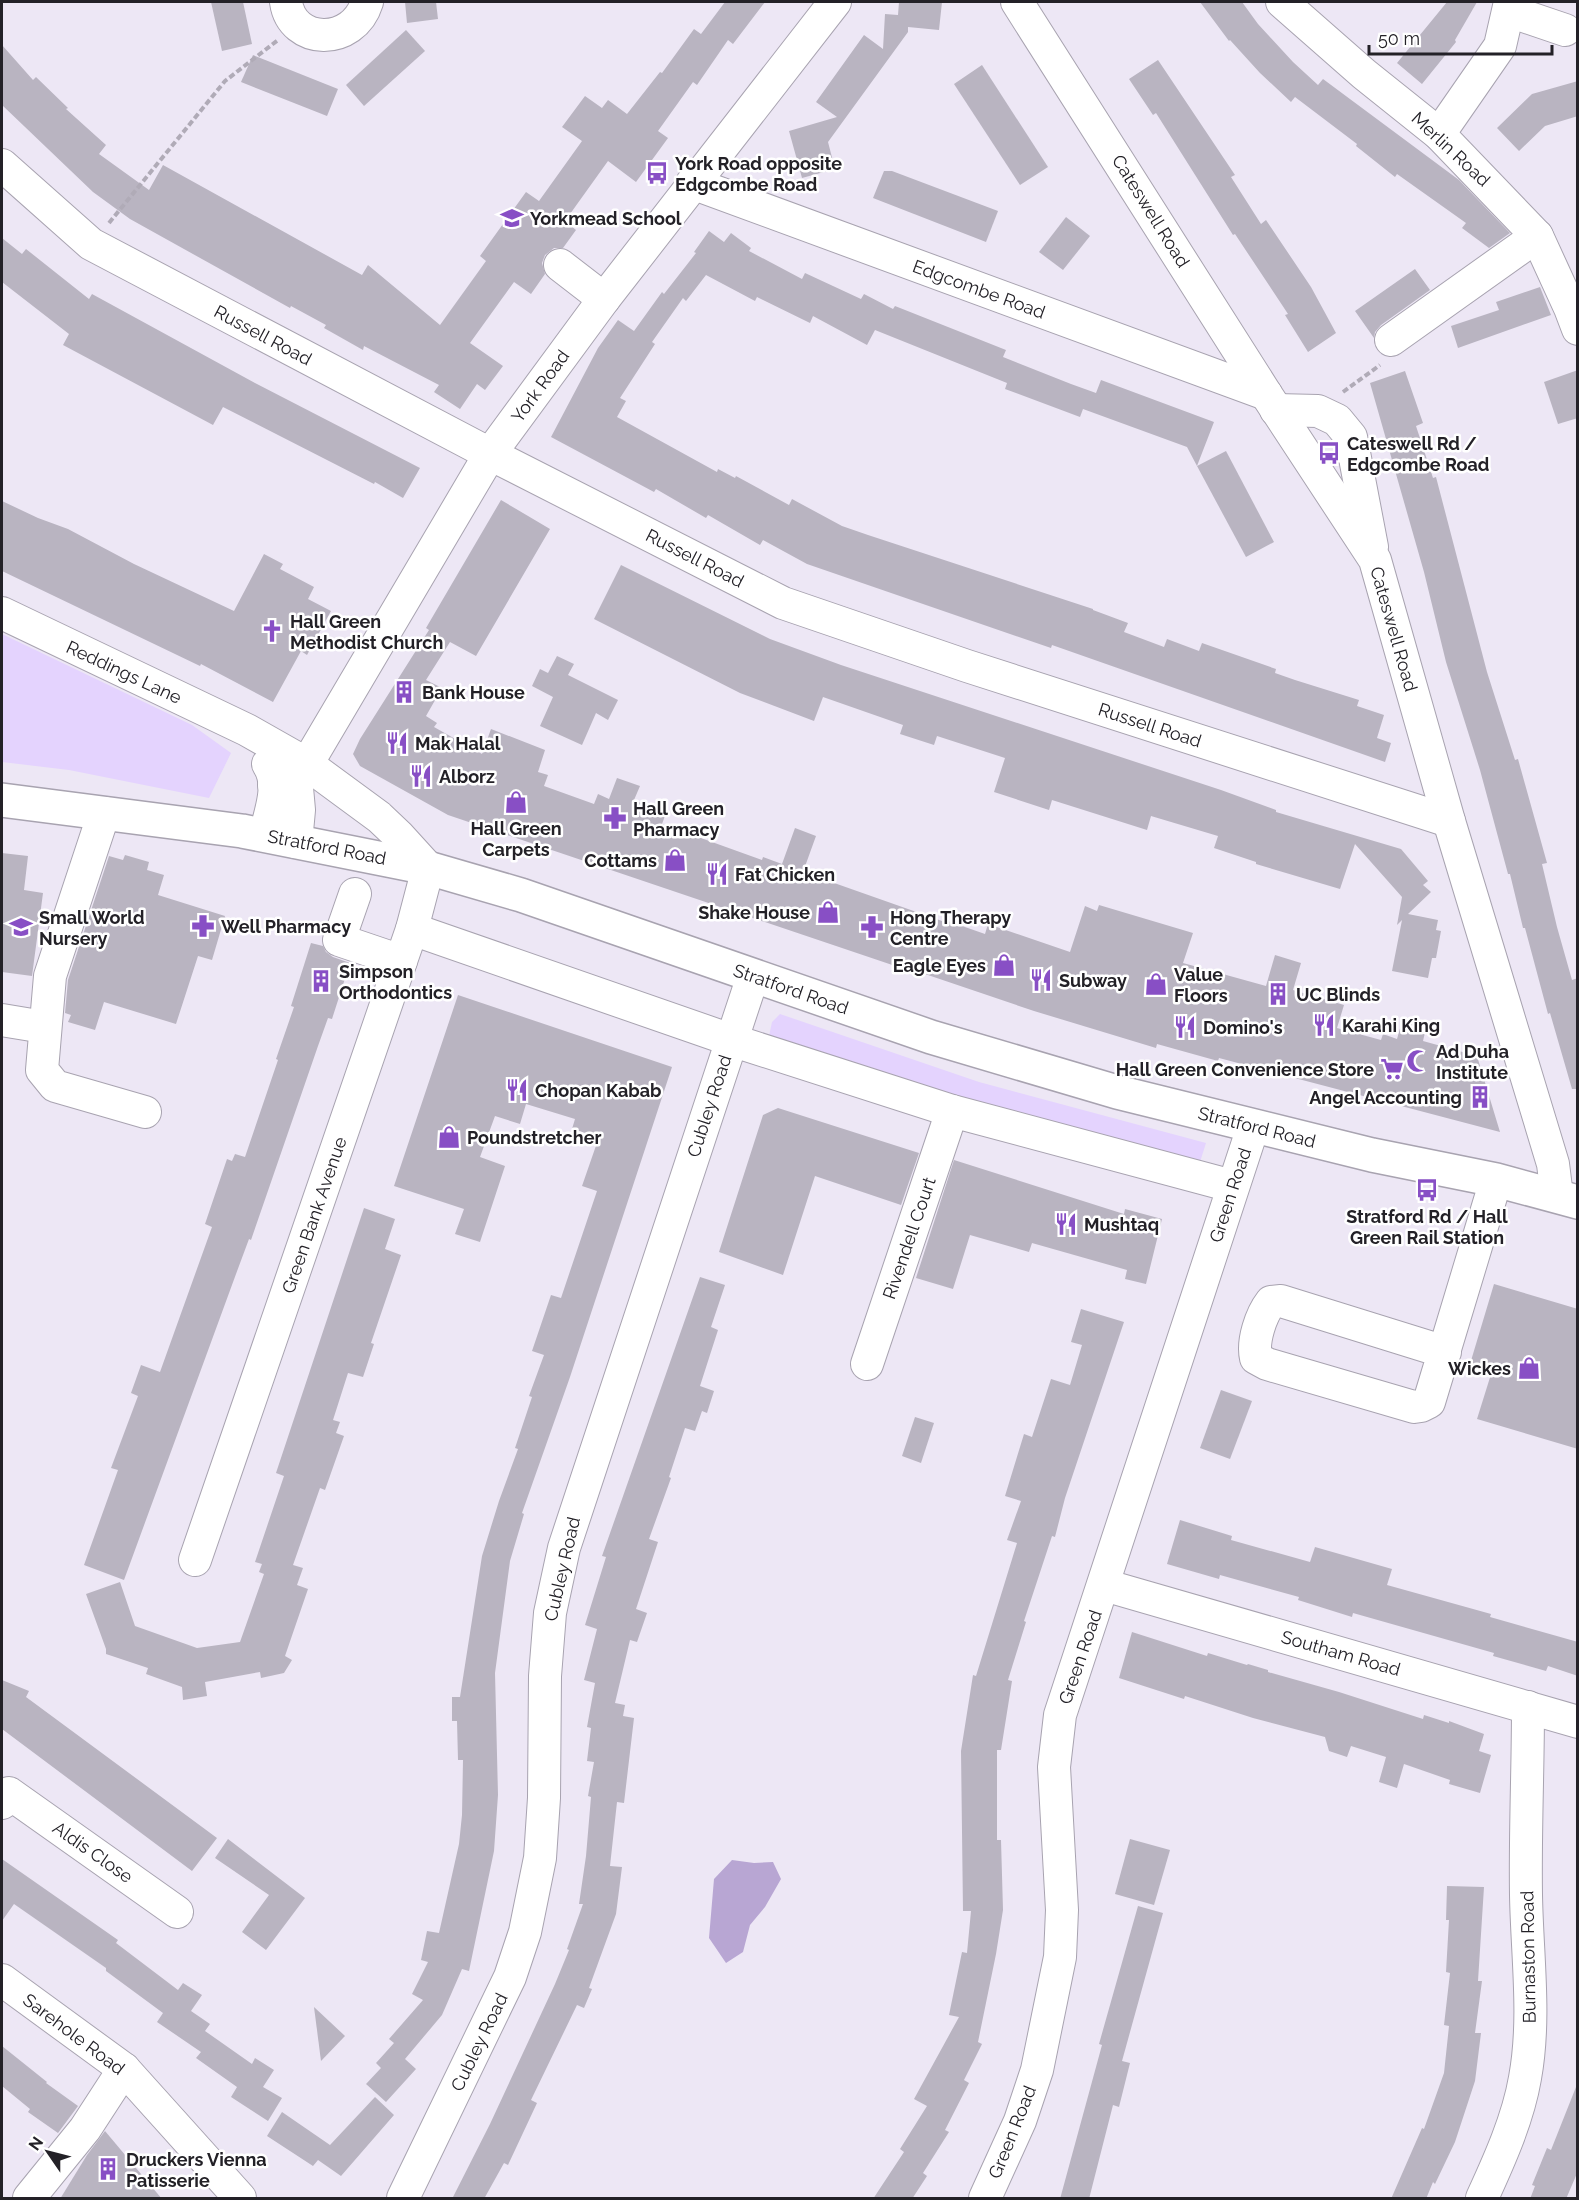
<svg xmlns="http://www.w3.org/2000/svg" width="1579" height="2200" font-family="Raleway,sans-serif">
<rect width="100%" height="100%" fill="#ede7f5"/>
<g fill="#e4d3fe">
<path d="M2 634 192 725 231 753 209 798 69 770 2 762Z"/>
<path d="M780 1014 979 1082 1206 1143 1200 1162 1167 1161 768 1041 772 1022Z"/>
</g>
<path fill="#b8a6d3" d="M732 1860 754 1863 773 1862 781 1879 765 1907 750 1925 743 1952 726 1963 709 1938 714 1879Z"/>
<g fill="#b9b4c1">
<path d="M211 2H243L252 44 222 51Z"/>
<path d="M405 2H436L438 19 407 23Z"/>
<path d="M725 2H765L733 44 728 40 697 85 693 82 658 131 668 138 636 182 608 161 565 221 576 230 563 248H554L545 255 542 263 545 274 531 294 514 282 470 343 503 366 485 390 477 384 460 409 434 392 439 385 364 346 363 350 324 328 326 325 291 306 290 308 130 219 93 192 2 105V45L33 80 36 77 68 108 66 109 106 145 99 154 149 190 163 165 362 275 368 265 440 325 486 261 480 256 526 192 539 201 582 141 562 127 585 96 602 108 608 100 627 114 660 72 662 73 694 29 701 34Z"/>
<path d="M899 2H942L939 30 908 27V32L828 142 835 169 802 178 789 131 837 117 816 102 864 35 883 49 885 14 898 15Z"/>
<path d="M1200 2H1242L1258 24 1293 62 1318 85 1323 79 1459 180 1510 233 1489 248 1462 228 1466 223 1397 174 1395 177 1356 146 1357 144 1295 97 1291 102 1260 73 1230 40 1229 41Z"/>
<path d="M1447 2H1477L1455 40 1456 42 1422 84 1397 63Z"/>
<path d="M406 30 425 51 364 106 346 85Z"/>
<path d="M253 55 338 89 327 116 241 82Z"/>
<path d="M1158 60 1235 175 1231 177 1261 224 1266 220 1311 287 1336 333 1308 352 1285 315 1288 314 1235 234 1233 235 1156 113 1153 115 1129 79Z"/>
<path d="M982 65 1048 167 1020 185 954 84Z"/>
<path d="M1578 81V116L1545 126 1519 151 1497 128 1532 94Z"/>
<path d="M884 171H892L998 211 986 242 873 198Z"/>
<path d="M1066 217 1090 236 1063 270 1039 252Z"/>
<path d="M709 231 724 242 731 233 751 248 749 251 802 279 805 273 861 299 864 294 893 309 895 306 1006 350 1003 357 1071 384 1096 393 1101 380 1214 422 1197 466 1187 447 1083 409 1080 417 1048 405 1005 389 1007 383 875 330 867 345 813 316 810 323 757 297 755 301 706 275 686 301 683 298 652 342 655 344 620 398 626 401 617 417 717 472 718 469 735 478 736 476 789 505 792 499 842 526 868 535 1093 609V610L1128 623 1124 632 1164 647 1167 639 1199 651 1202 643 1276 669 1275 673 1295 680 1359 700 1357 706 1384 715 1377 738 1391 743 1385 762 1052 645 1051 648 807 564 763 540 760 545 708 515 706 518 656 489 654 492 551 437 598 348 618 320 634 331 662 292 664 294 696 253 694 252Z"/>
<path d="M2 238 22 254 26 249 89 299 92 294 255 383 420 468 403 498 375 482 374 484 223 407 213 425 63 345 69 334 2 282Z"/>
<path d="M1415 269 1430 290 1381 325 1375 332 1374 338 1355 311Z"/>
<path d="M1540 287 1551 315 1458 348 1451 326 1499 310 1496 302Z"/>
<path d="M1578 370V418L1558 424 1544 382Z"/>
<path d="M1405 371 1423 423 1416 426 1433 478 1436 477 1487 672 1515 760 1518 759 1547 863 1542 864 1557 927 1572 980 1578 978V1089H1572L1550 1013 1548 1014 1525 928H1523L1510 874H1508L1480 770 1446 662 1424 572 1370 383Z"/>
<path d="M1226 451 1274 542 1246 557 1197 466Z"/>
<path d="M501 500 550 529 476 656 450 642 426 680 442 688 426 716 437 723 434 727 482 754 491 729 545 750 538 772 548 775 544 786 594 804 598 794 609 799 617 778 640 786 634 800 666 813 662 824 762 860 763 857 782 864 795 828 816 836 803 872 942 921V919L985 934 988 924 1070 952 1085 906 1097 911 1099 905 1193 933 1183 963 1266 986 1275 955 1301 963 1293 990 1344 1005 1337 1028 1381 1040 1383 1034 1397 1039 1403 1018 1427 1024 1423 1041 1477 1056 1500 1132 1219 1058 1218 1061 1157 1044 1156 1048 1034 1011 919 972V974L448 815 360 766 353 754 360 739 429 630 426 628Z"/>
<path d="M2 501 38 518 68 529 134 564 234 611 264 554 283 564 280 569 314 587 308 599 331 611 307 655 301 651 273 702 201 664 200 666 2 571Z"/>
<path d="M621 565 770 639 841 665 1221 790 1276 810V812L1401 849 1428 881 1423 885 1431 892 1408 914 1438 920 1436 930 1441 931 1436 958H1432L1428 978 1392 971 1402 920 1397 925 1402 897 1355 844 1340 889 1256 864V862L1214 848 1218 836 1151 816 1147 830 1052 800 1049 810 994 792 1005 758 937 736 934 745 900 734 903 725 823 697 814 721 740 693 594 619Z"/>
<path d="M557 656 574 664 568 675 618 700 608 720 596 713 582 745 540 726 553 697 532 686 540 669 548 673Z"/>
<path d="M2 853 28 856 24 890 43 893 32 976 2 972Z"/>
<path d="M125 855 149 862 147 870 164 875 158 895 225 916 212 960 198 956 176 1024 104 1002 95 1030 68 1022 71 1015 65 1013 68 980 109 856 123 860Z"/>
<path d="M311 943 323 946 326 952 333 957 350 963 332 1019 328 1018 318 1046 251 1240 249 1239 236 1274 124 1580 84 1565 118 1470 111 1468 138 1396 131 1393 141 1365 160 1372 212 1227 205 1224 227 1159 232 1161 235 1154 245 1157 278 1060 276 1059 294 1007 291 1006Z"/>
<path d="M458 995 672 1067 570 1377 522 1513 524 1514 510 1561 495 1673 498 1795 494 1851 469 1971 462 1969 442 2015 405 2059 416 2069 386 2102 366 2084 381 2068 376 2063 394 2043 389 2039 423 2000 412 1994 428 1962 421 1960 427 1931 439 1933 459 1844 462 1815 463 1760H458L457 1721H452V1697H460L482 1556 499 1501 518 1449 515 1448 532 1397 529 1396 544 1355 532 1351 551 1295 561 1298 597 1191 582 1186 599 1137 572 1129 575 1119 526 1104 520 1124 495 1116 480 1157 505 1166 480 1242 455 1234 464 1209 394 1186Z"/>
<path d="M778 1108 919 1153 901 1205 815 1176 783 1275 719 1252 763 1115Z"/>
<path d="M954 1160 1124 1214 1125 1209 1162 1219 1146 1284 1125 1279 1127 1270 1032 1243 1029 1252 970 1235 953 1289 916 1278Z"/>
<path d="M364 1208 395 1219 385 1249 401 1255 371 1343 374 1344 363 1377 348 1373 333 1420 340 1422 336 1433 344 1436 325 1490 320 1488 293 1565 303 1568 297 1585 308 1589 285 1656 292 1660 284 1673 261 1678 260 1672 205 1682 207 1696 183 1700 182 1687 146 1674 148 1668 106 1654V1649L86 1594 120 1582 135 1626 197 1648 240 1642 264 1574 259 1572 262 1564 255 1562 284 1476 276 1473Z"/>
<path d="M700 1277 725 1285 711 1327 718 1330 700 1386 714 1391 707 1413 702 1411 695 1431 685 1428 669 1477 671 1478 649 1539 658 1542 636 1609 647 1613 637 1642 630 1640 615 1703 625 1705 623 1716 634 1718 624 1803 617 1802 610 1866 622 1867 616 1914 589 1988 592 1989 584 2008 577 2005 531 2100 537 2103 508 2165 504 2163 484 2199H452L490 2124 555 1984 569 1950 567 1949 583 1904H579L586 1856 591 1797 588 1796 594 1762 587 1761 591 1728 587 1727 595 1683 584 1680 597 1629 585 1625 606 1557 602 1556Z"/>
<path d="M1494 1284 1578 1309V1449L1477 1419 1492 1371 1470 1364Z"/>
<path d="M1081 1309 1124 1322 1065 1498 1055 1537 1052 1536 1024 1621 1026 1622 1008 1680 1012 1681 1001 1750H997V1840H1001L1003 1910 996 1954 978 2042 982 2044 964 2080 969 2083 945 2130 949 2132 923 2173 927 2176 912 2199H873L904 2152 900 2149 927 2106 914 2099 959 2017 949 2015 962 1952 967 1953 971 1911H963L961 1751 973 1675 976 1676 1017 1543 1007 1540 1021 1501 1005 1496 1024 1434 1032 1437 1051 1379 1070 1385 1082 1345 1071 1342Z"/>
<path d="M1221 1390 1252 1401 1230 1459 1200 1448Z"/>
<path d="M915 1417 934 1423 921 1463 902 1456Z"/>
<path d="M1180 1520 1232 1536 1231 1540 1310 1562 1315 1547 1392 1569 1387 1585 1491 1614 1490 1617 1578 1642V1676L1548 1666 1546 1671 1493 1656 1494 1653 1353 1613 1352 1617 1298 1600 1299 1597 1220 1575 1219 1579 1167 1564Z"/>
<path d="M1132 1632 1207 1656 1208 1653 1247 1665 1248 1664 1268 1670V1672L1339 1692 1423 1719 1424 1715 1449 1723V1721L1484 1734 1479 1751 1491 1755 1480 1793 1449 1784 1450 1780 1404 1764 1397 1788 1379 1782 1386 1757 1351 1746 1347 1757 1329 1751 1325 1737 1253 1718 1185 1696 1184 1699 1119 1678Z"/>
<path d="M2 1680 29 1691 26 1697 217 1838 192 1871 2 1729Z"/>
<path d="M228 1839 305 1898 266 1950 242 1932 269 1895 215 1858Z"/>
<path d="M1130 1839 1170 1850 1154 1905 1115 1894Z"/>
<path d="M2 1859 118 1940 116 1943 178 1990 183 1983 202 1995 191 2011 210 2024 205 2031 252 2064 255 2058 274 2070 263 2087 282 2098 268 2121 231 2097 237 2087 196 2058 201 2052 157 2022 163 2013 106 1971V1968L14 1904 2 1921Z"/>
<path d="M1447 1886 1484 1887 1478 1981H1482L1475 2033H1481L1475 2081 1455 2142 1435 2184 1433 2182 1426 2199H1391L1422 2128 1424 2129 1444 2073 1449 2026 1444 2025 1450 1973 1446 1972 1449 1920H1446Z"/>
<path d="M1138 1906 1163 1913 1122 2061 1130 2063 1119 2107 1113 2105 1089 2199H1060L1102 2045 1099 2044Z"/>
<path d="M314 2007 345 2036 321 2061Z"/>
<path d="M2 2046 47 2082 46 2083 78 2106 58 2133 28 2112 30 2109 2 2086Z"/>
<path d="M1576 2087 1578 2171 1566 2199H1530L1535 2186 1532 2185 1547 2148 1551 2150Z"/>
<path d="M375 2097 394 2115 341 2176 318 2160 313 2166 267 2136 282 2112 330 2145Z"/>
<path d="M105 2131 162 2199H60L87 2155Z"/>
</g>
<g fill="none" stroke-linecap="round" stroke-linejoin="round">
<g stroke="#a8a3b0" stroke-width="34">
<g id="minor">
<path d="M286 2C292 45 353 47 367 2"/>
<path d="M1017 2 1266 394 1375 560 1449 821 1553 1164 1557 1196"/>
<path d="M1282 2 1364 74 1439 134 1537 236 1570 308 1578 329"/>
<path d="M1509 11 1565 30"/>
<path d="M1439 134 1500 46 1510 2"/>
<path d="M2 165 91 244 490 454 783 603 967 666 1449 821"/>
<path d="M692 183 1266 394"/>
<path d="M560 265 604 299"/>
<path d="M1391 340 1537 236"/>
<path d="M1276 410 1318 411 1337 420 1351 437 1372 547"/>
<path d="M2 613 247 730 307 764 379 817 398 835 428 868 412 929 195 1560"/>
<path d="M282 761 296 777 299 810 296 842"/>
<path d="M274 785 296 777 307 764 490 454 604 299 835 2"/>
<path d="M104 813 50 976 42 1070 55 1086 145 1112"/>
<path d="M265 835C270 812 282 785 268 764"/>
<path d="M355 894 339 940 401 961"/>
<path d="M412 929 731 1040 952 1111 1232 1186"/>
<path d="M2 1020 44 1027"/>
<path d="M1445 1352 1281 1301 1271 1302C1261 1315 1252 1341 1256 1358L1267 1364 1414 1407 1421 1406 1429 1402 1496 1180"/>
<path d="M867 1364 952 1111"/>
<path d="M1104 1585 1578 1722"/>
<path d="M2 1803 9 1793 177 1912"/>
<path d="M2 1980 124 2069 240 2198"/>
<path d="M29 2198 85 2129 124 2069"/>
<path d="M403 2198 510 1977 525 1932 540 1858 544 1798 545 1676 550 1613 564 1548 753 976"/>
<path d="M985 2198 1020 2121 1037 2070 1060 1957 1062 1910 1054 1767 1060 1715 1253 1127"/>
<path d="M1482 2198C1499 2161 1518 2119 1525 2078 1536 2018 1527 1955 1526 1895 1525 1833 1528 1770 1528 1707"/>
</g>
</g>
<g stroke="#a8a3b0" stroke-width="36">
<path id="highway" d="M2 800 242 831 428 868 521 895 931 1037 1117 1092 1372 1155 1496 1180 1578 1202"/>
</g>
<g stroke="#b0abb7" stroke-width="4" stroke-dasharray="6 3" stroke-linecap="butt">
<path d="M109 223 225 81 278 40"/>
<path d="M1343 392 1380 365"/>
</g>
<use href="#minor" stroke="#fff" stroke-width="32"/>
<use href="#highway" stroke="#fff" stroke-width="33"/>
</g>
<defs>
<g id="bus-bare" transform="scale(1.8)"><path d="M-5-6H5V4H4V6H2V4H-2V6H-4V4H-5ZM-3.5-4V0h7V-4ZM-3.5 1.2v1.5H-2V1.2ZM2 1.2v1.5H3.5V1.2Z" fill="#884fc5" stroke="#fff" stroke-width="2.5" paint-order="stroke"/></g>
<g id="school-bare" transform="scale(1.8)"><path d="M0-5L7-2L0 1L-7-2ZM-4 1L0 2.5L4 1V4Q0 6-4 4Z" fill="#884fc5" stroke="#fff" stroke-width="2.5" paint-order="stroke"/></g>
<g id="church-bare" transform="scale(1.8)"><path d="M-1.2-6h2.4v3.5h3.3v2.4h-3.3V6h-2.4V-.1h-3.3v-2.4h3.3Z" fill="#884fc5" stroke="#fff" stroke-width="2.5" paint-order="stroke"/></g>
<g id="building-bare" transform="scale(1.8)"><path d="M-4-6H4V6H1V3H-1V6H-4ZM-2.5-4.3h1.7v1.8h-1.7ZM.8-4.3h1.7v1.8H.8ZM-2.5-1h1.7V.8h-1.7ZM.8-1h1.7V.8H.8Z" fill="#884fc5" stroke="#fff" stroke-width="2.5" paint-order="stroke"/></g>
<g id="restaurant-bare" transform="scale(1.8)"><path d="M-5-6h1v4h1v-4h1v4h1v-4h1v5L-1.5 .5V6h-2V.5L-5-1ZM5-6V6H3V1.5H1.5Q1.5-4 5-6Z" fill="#884fc5" stroke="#fff" stroke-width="2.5" paint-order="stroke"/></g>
<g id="shop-bare" transform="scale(1.8)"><path d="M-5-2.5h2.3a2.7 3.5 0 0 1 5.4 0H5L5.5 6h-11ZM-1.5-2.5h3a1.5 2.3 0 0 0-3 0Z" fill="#884fc5" stroke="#fff" stroke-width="2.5" paint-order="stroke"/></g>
<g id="pharmacy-bare" transform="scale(1.8)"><path d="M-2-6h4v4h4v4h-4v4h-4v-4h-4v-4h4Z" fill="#884fc5" stroke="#fff" stroke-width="2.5" paint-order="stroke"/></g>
<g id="mosque-bare" transform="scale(1.8)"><path d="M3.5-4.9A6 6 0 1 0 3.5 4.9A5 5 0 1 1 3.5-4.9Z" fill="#884fc5" stroke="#fff" stroke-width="2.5" paint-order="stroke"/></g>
<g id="supermarket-bare" transform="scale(1.8)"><path d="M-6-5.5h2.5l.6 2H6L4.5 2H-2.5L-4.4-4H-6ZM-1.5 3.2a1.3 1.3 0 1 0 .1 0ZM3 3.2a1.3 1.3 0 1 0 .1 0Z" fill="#884fc5" stroke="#fff" stroke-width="2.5" paint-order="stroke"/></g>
</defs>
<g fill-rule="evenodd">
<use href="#bus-bare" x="657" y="173"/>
<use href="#school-bare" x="512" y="218"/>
<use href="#bus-bare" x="1329" y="453"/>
<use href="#church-bare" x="272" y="631"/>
<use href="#building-bare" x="404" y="692"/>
<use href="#restaurant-bare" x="397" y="743"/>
<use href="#restaurant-bare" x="421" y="776"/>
<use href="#shop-bare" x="516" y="802"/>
<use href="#pharmacy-bare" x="615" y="818"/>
<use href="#shop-bare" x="675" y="860"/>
<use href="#restaurant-bare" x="717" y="874"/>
<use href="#shop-bare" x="828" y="912"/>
<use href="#pharmacy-bare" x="203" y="926"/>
<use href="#school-bare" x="21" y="927"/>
<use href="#pharmacy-bare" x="872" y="927"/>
<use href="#shop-bare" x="1004" y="965"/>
<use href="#restaurant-bare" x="1041" y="980"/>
<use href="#building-bare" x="321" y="981"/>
<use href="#shop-bare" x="1156" y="984"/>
<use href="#building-bare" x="1278" y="994"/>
<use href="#restaurant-bare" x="1324" y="1025"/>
<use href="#restaurant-bare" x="1185" y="1027"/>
<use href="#mosque-bare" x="1418" y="1061"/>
<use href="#supermarket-bare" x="1392" y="1069"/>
<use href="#restaurant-bare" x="517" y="1090"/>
<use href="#building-bare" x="1480" y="1097"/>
<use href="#shop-bare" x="449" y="1137"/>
<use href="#bus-bare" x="1427" y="1190"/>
<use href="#restaurant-bare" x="1066" y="1224"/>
<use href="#shop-bare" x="1529" y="1368"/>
<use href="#building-bare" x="108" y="2169"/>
</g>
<g text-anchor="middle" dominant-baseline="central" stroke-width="5" stroke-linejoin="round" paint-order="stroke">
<g font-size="18" fill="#232127" stroke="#fff">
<text transform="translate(1451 149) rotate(43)">Merlin Road</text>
<text transform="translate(1151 211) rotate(58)">Cateswell Road</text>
<text transform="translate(979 289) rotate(20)">Edgcombe Road</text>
<text transform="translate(263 335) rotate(28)">Russell Road</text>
<text transform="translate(540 386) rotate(-54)">York Road</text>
<text transform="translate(695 558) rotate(27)">Russell Road</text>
<text transform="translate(1394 629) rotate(74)">Cateswell Road</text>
<text transform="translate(124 672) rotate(25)">Reddings Lane</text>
<text transform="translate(1150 725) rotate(18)">Russell Road</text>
<text transform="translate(327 847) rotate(11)">Stratford Road</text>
<text transform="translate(791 989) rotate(19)">Stratford Road</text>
<text transform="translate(709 1106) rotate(-72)">Cubley Road</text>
<text transform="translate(1257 1127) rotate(14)">Stratford Road</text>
<text transform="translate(1230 1195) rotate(-72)">Green Road</text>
<text transform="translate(314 1215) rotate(-71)">Green Bank Avenue</text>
<text transform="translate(909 1238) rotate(-71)">Rivendell Court</text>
<text transform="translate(562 1569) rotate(-77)">Cubley Road</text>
<text transform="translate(1341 1653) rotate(16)">Southam Road</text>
<text transform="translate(1080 1657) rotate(-71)">Green Road</text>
<text transform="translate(93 1852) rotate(35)">Aldis Close</text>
<text transform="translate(1528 1957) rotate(-91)">Burnaston Road</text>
<text transform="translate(74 2034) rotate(37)">Sarehole Road</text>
<text transform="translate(479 2042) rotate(-64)">Cubley Road</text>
<text transform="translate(1012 2132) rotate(-68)">Green Road</text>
</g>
<g font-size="18" font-weight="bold" fill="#232127" stroke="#fff" text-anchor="start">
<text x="675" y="163">York Road opposite<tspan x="675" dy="21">Edgcombe Road</tspan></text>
<text x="530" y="218">Yorkmead School</text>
<text x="1347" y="443">Cateswell Rd /<tspan x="1347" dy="21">Edgcombe Road</tspan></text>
<text x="290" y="621">Hall Green<tspan x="290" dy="21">Methodist Church</tspan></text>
<text x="422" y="692">Bank House</text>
<text x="415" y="743">Mak Halal</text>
<text x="439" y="776">Alborz</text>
<text x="633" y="808">Hall Green<tspan x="633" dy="21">Pharmacy</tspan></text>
<text x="516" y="828" text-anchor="middle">Hall Green<tspan x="516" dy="21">Carpets</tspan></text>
<text x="657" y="860" text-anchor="end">Cottams</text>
<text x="735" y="874">Fat Chicken</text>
<text x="810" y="912" text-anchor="end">Shake House</text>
<text x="39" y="917">Small World<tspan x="39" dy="21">Nursery</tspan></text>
<text x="890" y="917">Hong Therapy<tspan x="890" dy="21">Centre</tspan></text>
<text x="221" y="926">Well Pharmacy</text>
<text x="986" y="965" text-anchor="end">Eagle Eyes</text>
<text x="339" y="971">Simpson<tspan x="339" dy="21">Orthodontics</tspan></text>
<text x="1174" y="974">Value<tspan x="1174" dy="21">Floors</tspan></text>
<text x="1059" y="980">Subway</text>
<text x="1296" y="994">UC Blinds</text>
<text x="1342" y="1025">Karahi King</text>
<text x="1203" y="1027">Domino's</text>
<text x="1436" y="1051">Ad Duha<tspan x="1436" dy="21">Institute</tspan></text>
<text x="1374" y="1069" text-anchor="end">Hall Green Convenience Store</text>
<text x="535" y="1090">Chopan Kabab</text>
<text x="1462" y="1097" text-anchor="end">Angel Accounting</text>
<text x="467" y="1137">Poundstretcher</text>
<text x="1427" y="1216" text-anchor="middle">Stratford Rd / Hall<tspan x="1427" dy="21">Green Rail Station</tspan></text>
<text x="1084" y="1224">Mushtaq</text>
<text x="1511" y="1368" text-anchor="end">Wickes</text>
<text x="126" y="2159">Druckers Vienna<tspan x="126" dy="21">Patisserie</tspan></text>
</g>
</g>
<rect width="1579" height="2200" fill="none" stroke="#232127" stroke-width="6"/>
<g transform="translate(48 2152) rotate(305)" stroke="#ffffff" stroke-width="4.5" paint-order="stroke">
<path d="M0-4.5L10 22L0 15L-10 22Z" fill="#232127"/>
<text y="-9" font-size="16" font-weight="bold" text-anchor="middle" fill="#232127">N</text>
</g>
<path d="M1369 45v9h183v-9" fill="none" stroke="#232127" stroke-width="3"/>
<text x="1378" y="45" font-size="18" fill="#232127" stroke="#ffffff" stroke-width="4.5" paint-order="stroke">50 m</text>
</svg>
